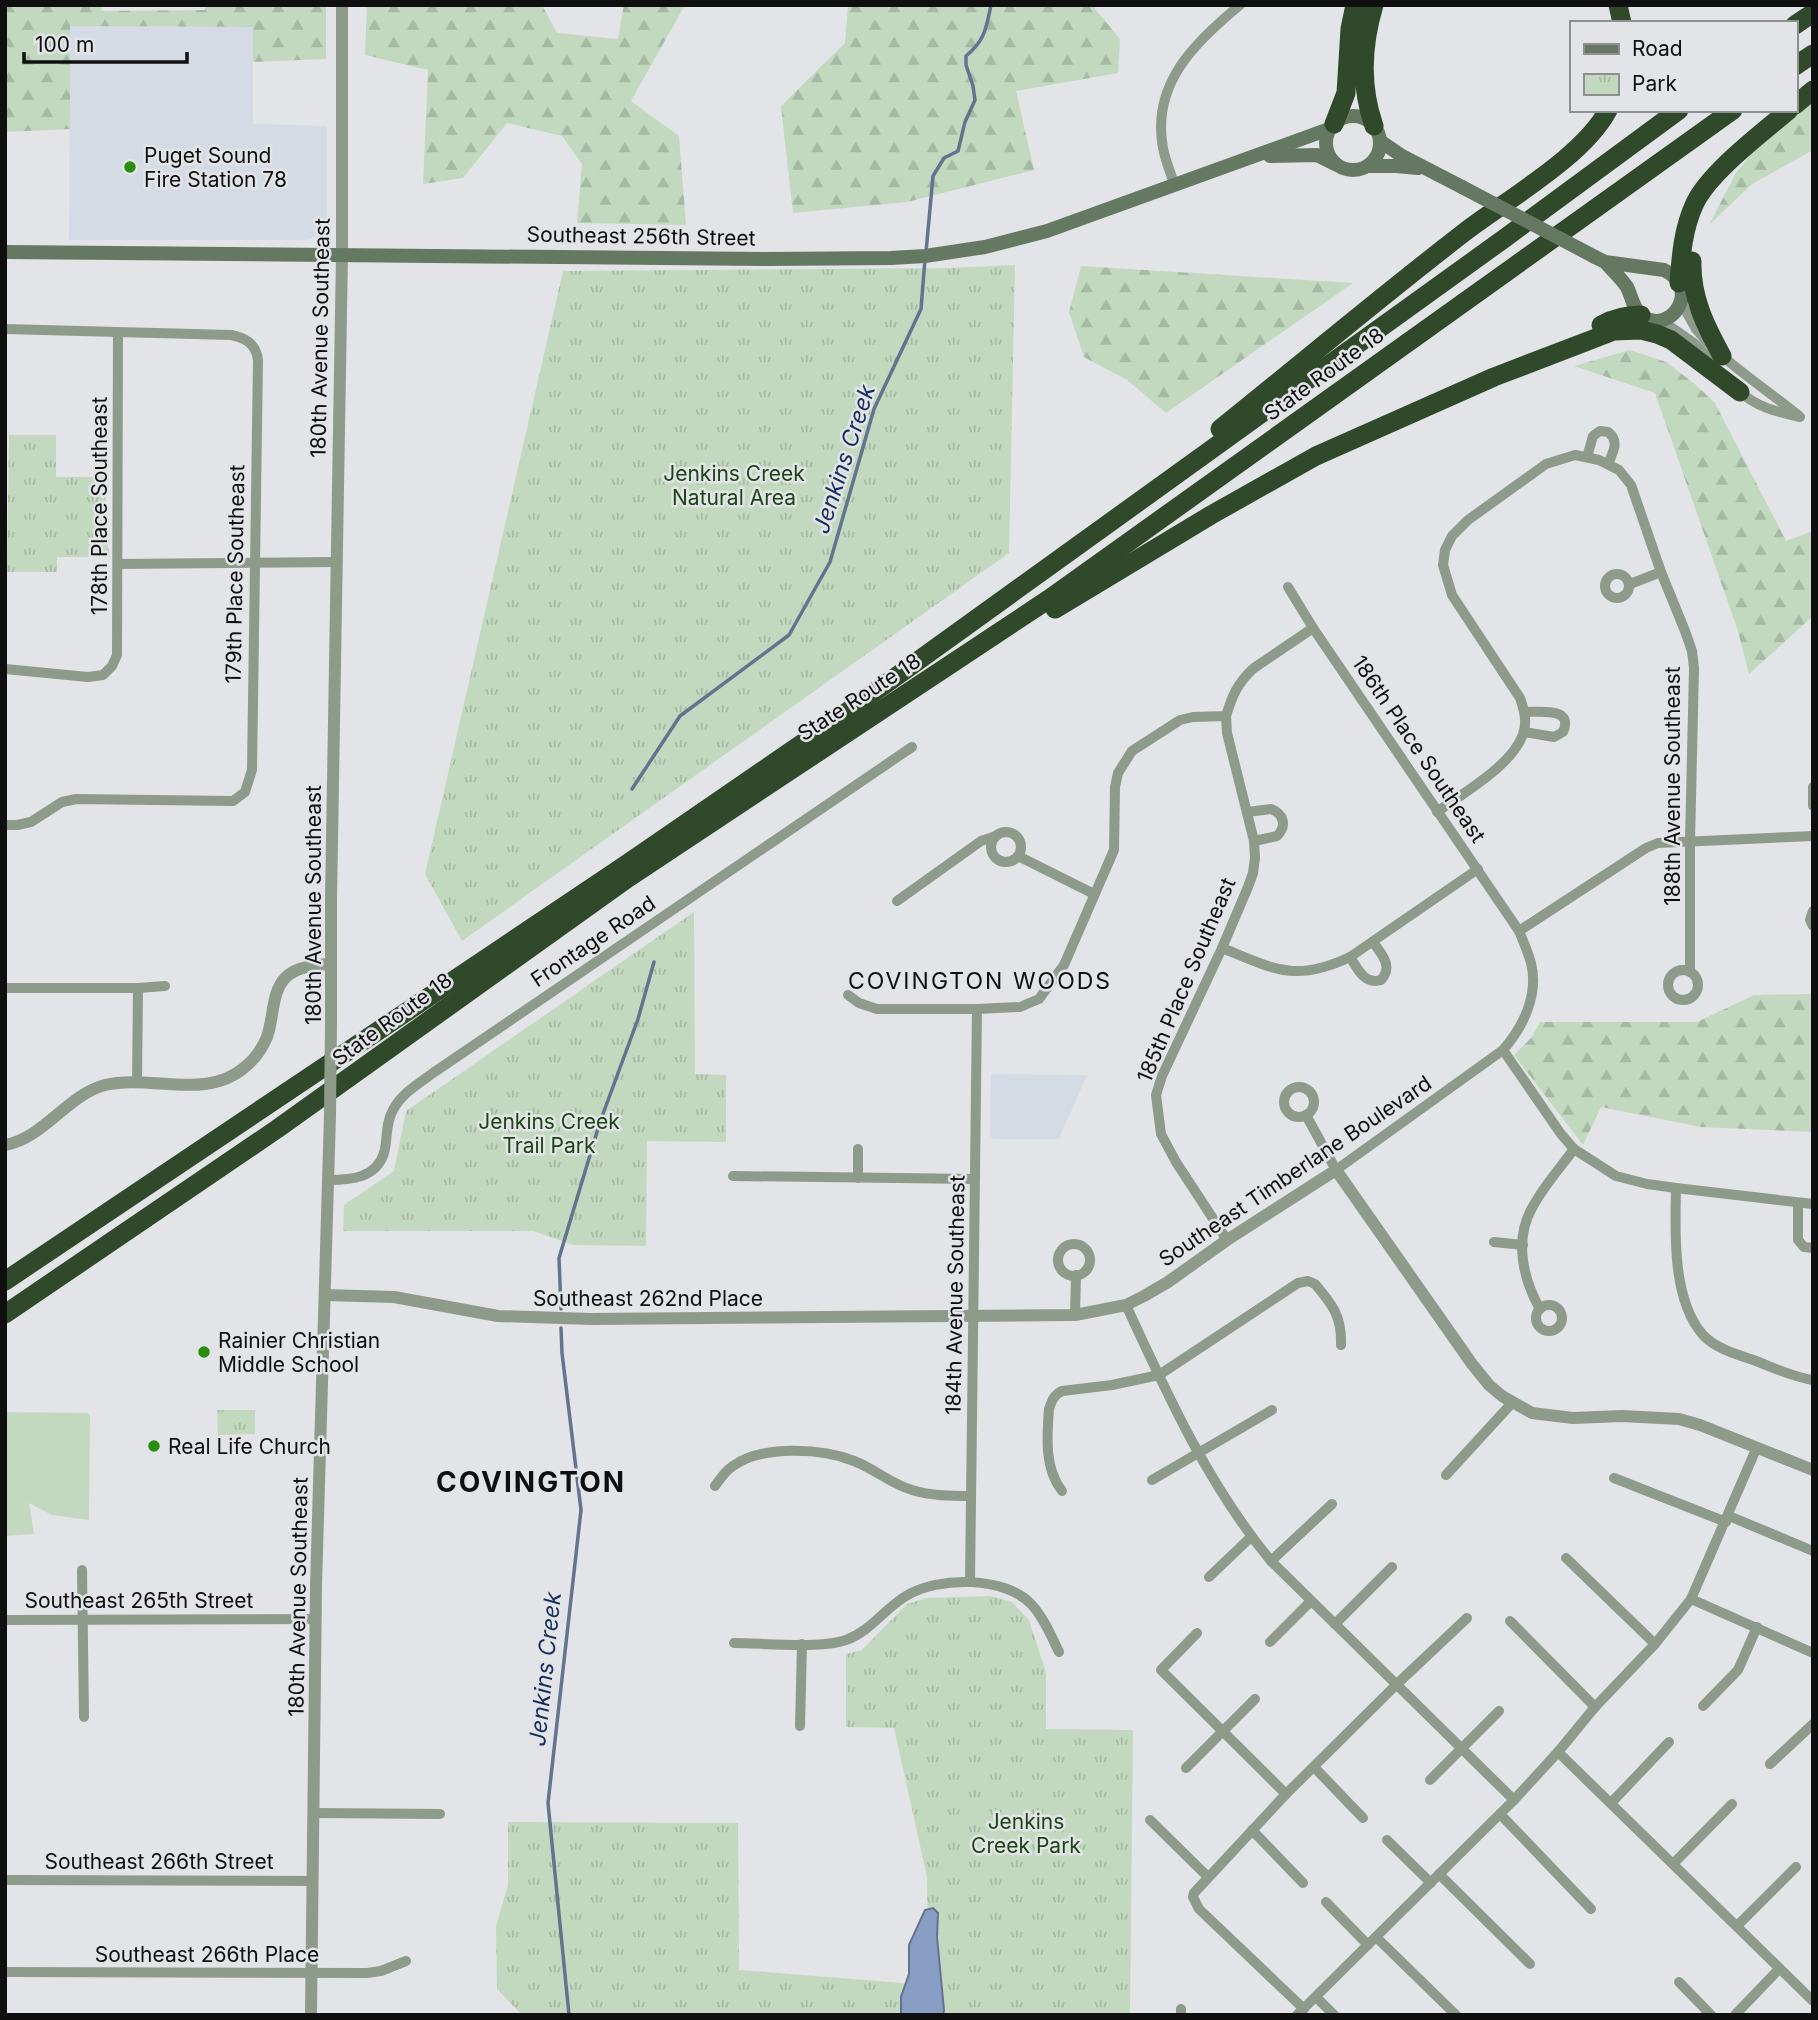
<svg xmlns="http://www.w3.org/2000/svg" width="1818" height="2020" font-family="Inter,sans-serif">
<defs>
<pattern id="forest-firs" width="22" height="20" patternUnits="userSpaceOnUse" patternTransform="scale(1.75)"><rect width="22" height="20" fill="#c3d9bf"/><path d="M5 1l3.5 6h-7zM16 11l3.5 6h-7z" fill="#a6b9a3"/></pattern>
<pattern id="park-tufts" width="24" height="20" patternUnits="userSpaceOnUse" patternTransform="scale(1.75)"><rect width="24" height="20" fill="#c3d9bf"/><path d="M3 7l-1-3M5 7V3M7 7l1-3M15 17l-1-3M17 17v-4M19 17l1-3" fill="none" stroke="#a6b9a3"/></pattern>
</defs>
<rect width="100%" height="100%" fill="#e2e4e7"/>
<g fill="#d5dbe5">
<path d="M70 26 253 27V124L327 126V226L323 232 314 238 307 240H69Z"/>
<path d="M991 1074 1087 1075 1059 1139H994L990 1136Z"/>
</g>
<g fill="url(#forest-firs)">
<path d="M5 5H100L102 11 205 10 207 5H326V59L253 62V27L70 26V129L5 132Z"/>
<path d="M367 5H542L557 33 618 39 624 5H685L631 101 679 136 686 225 577 223 582 164 562 136 507 123 463 178 423 184 428 70 365 55Z"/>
<path d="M848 5H1095V9L1120 39 1118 73 1016 91 1034 170 907 202 793 213 781 106 845 43Z"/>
<path d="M1813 100V150L1752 184 1709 225 1736 173 1759 144Z"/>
<path d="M1081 266 1353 283 1166 413 1127 380 1084 357 1069 312Z"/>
<path d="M1630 350 1666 362 1696 385 1715 403 1786 541 1813 531V616L1749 674 1738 631 1655 393 1574 366Z"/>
<path d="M1813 994V1132L1701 1127 1601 1107 1583 1145 1514 1055 1532 1037 1540 1022H1697L1754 995Z"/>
</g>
<g fill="url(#park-tufts)">
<path d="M1015 265 1009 553 462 941 425 874 563 271 950 268Z"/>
<path d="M9 435H56V477H106V535L110 557H57V572H7Z"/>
<path d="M694 912 695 1074 726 1075V1142L647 1141 646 1246 574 1245 533 1231H343L344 1205 394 1171 406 1111Z"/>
<path d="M217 1410H255V1434L218 1435Z"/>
<path d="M991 1596 1012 1602 1029 1620 1046 1673V1729L1133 1730 1130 2015H522L497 1989 496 1926 508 1885V1822L738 1823 739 1970 928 1985 927 1877 894 1728 846 1727V1654L862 1650 907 1604 926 1598Z"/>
</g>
<path fill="#c3d9bf" d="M5 1412 88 1413 90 1416 89 1520 52 1515 29 1503 34 1534 5 1536Z"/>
<path fill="#899ec4" stroke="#64738e" stroke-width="2" d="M933 1908 938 1913 937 1937 944 2010 943 2015H901V1997L909 1974V1945L925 1910Z"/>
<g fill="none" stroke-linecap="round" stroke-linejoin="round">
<g stroke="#64738e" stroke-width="3.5">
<path d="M926 252 933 176 944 158 958 151 965 122 975 100 973 86 966 65V56C985 40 986 29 991 5"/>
<path d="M632 789 680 716 789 635 830 562 874 409 921 309 925 259"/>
<path d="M561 1309 559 1258 600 1122 638 1019 654 962"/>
<path d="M561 1328 562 1353 581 1510 548 1803 569 2015"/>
</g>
<g stroke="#8e9b8b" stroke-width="10">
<path d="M1174 184C1171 173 1165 160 1163 148 1151 84 1195 42 1240 5"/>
<path d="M1682 304 1696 329 1708 343"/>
<path d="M1661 320 1694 343 1712 361"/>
<path d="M5 329 231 335C246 338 256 344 258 360L252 770 245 792 233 801 76 799 62 802 31 822 17 825H5"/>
<path d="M1720 354C1745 376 1772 394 1798 415"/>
<path d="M1737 389C1755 407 1777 412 1800 417"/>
<path d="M1587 457 1593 436 1600 431 1608 432C1620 441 1613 452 1608 464"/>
<path d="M118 564 336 562"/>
<circle cx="1617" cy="586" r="12"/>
<path d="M1630 584 1661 572"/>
<path d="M1288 587 1313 628 1519 931C1523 941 1528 952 1531 963 1539 995 1523 1027 1503 1050L1336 1170 1306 1115"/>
<path d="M5 669 88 677 103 675 112 666 117 655 118 332"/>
<path d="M1226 716 1227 733 1254 841 1255 858 1253 873 1248 887 1222 948 1162 1076 1156 1095 1161 1134 1176 1162 1227 1240"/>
<path d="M1524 732 1554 737 1563 732C1574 707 1540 712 1525 712"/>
<path d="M1813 787V806"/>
<path d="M1247 812 1271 809C1284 814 1287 826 1277 836L1254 841"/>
<path d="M1437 812C1464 792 1523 760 1525 724 1526 715 1523 707 1520 698L1452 595 1443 565 1445 550 1452 536 1468 520 1546 464 1575 455 1599 460 1619 470 1631 485 1661 572 1685 631 1692 651 1694 668 1690 842V972"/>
<circle cx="1006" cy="847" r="15"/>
<path d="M1018 856 1094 894"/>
<path d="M897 901 981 841 996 836"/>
<path d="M1813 911 1810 920 1813 926"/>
<path d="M1519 931 1646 848 1658 843 1813 836"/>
<path d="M1222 948C1274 969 1295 983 1350 957L1478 869"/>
<path d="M1350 957C1358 969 1364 985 1381 980 1394 966 1381 954 1373 942"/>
<circle cx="1683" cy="985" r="15"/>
<path d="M5 988H138L165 986"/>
<path d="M848 995 859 1003 877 1009H977L1020 1007 1039 999 1064 965 1114 850 1115 787 1118 773 1132 751 1180 720 1193 717 1226 716C1232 696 1238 682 1254 668L1313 628"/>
<path d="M1503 1050 1561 1134 1574 1149 1616 1176 1647 1184 1676 1188 1813 1204"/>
<path d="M137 1083 138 988"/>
<circle cx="1299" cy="1102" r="15"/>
<path d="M733 1176 975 1179"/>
<path d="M858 1178V1149"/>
<path d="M329 1180C351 1180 376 1178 384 1153 388 1139 385 1124 393 1110 401 1094 418 1084 433 1073L912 747"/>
<path d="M1676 1188C1675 1232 1672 1300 1703 1335 1716 1349 1739 1355 1756 1361 1774 1368 1793 1377 1813 1380"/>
<path d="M1798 1203V1240L1804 1247 1813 1248"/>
<path d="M1494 1242 1523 1245"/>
<circle cx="1074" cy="1260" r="16"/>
<path d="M1126 1305C1167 1394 1208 1485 1271 1561L1514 1800"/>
<circle cx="1549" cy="1318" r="13"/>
<path d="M1540 1309C1523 1279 1514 1240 1532 1208 1543 1187 1560 1168 1574 1149"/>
<path d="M1075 1315 1076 1275"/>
<path d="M1446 1475 1512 1403"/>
<path d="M1614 1478 1726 1522"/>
<path d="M1152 1480 1272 1410"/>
<path d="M715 1486C720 1479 725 1471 733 1466 762 1445 822 1448 854 1461 875 1469 891 1484 912 1490 932 1496 951 1496 971 1496"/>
<path d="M1062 1491C1044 1468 1047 1436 1049 1409 1052 1400 1054 1395 1062 1391L1112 1385 1159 1375 1298 1283 1308 1281 1315 1284C1333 1305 1342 1317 1341 1345"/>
<path d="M1729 1516 1813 1551"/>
<path d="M1566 1558 1655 1644"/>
<path d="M1271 1561 1332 1504"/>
<path d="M82 1570 84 1717"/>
<path d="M1209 1577 1251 1537"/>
<path d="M970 1582 977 1009"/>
<path d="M1691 1599 1813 1653"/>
<path d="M5 1620 316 1619"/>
<path d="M1510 1621 1595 1707"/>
<path d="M1335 1624 1392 1567"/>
<path d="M1197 1633 1161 1670 1286 1794"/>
<path d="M1270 1642 1311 1601"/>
<path d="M734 1643C762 1643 821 1649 846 1640 871 1631 884 1609 906 1596 938 1576 1006 1576 1032 1605 1044 1618 1051 1636 1059 1652"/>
<path d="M1703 1706 1738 1670 1757 1627"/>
<path d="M800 1726 802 1644"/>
<path d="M1558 1752 1813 2001"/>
<path d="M1770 1764 1813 1724"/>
<path d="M1314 1767 1363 1818"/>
<path d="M1186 1768 1255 1699"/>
<path d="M1430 1780 1499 1711"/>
<path d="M1611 1803 1669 1742"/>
<path d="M314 1813 440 1814"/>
<path d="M1500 1814 1591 1909"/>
<path d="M1150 1820 1207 1876"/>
<path d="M1252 1830 1303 1883"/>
<path d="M1387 1840 1431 1883"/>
<path d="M1673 1864 1732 1804"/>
<path d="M1439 1874 1530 1964"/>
<path d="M5 1880 313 1881"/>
<path d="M1326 1902 1368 1945"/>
<path d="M1737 1926 1796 1867"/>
<path d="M1376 1937 1456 2015"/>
<path d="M5 1972 367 1973 381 1971 406 1961"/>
<path d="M1679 1982 1711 2015"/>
<path d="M1316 1997 1334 2015"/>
<path d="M1304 2009 1199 1909 1193 1897 1194 1893 1286 1794 1397 1684 1467 1618"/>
<path d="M1181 2015V2009"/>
<path d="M1297 2015 1514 1800 1558 1752 1595 1707 1655 1644 1691 1599 1757 1447"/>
<path d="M1735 2015 1779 1969"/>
</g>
<g stroke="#8e9b8b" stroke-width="12">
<path d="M331 1023V899L342 254V5"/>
<path d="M5 1145C44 1138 67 1095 105 1085 150 1074 206 1101 245 1067 255 1059 262 1049 267 1037 274 1018 271 992 286 977 298 966 316 965 331 964"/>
<path d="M325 1295 394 1297 498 1316 591 1319 1075 1315 1126 1305 1144 1296 1168 1282 1227 1240 1336 1170 1472 1364 1489 1385 1502 1396 1532 1413 1573 1418 1622 1416 1679 1419 1700 1425 1813 1470"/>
<path d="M311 2015 316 1585 330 1115"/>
</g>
<g stroke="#657861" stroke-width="14">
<circle cx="1353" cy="143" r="27"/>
<path d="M1380 141 1402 156 1462 187"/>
<path d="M1270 156 1317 155 1335 164"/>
<path d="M1368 166H1396L1418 168"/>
<path d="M5 252 767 259 891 258 925 256 985 247 1047 231 1329 129"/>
<path d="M1595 257 1605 262 1664 270C1703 289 1670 336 1642 316 1633 309 1632 297 1627 287 1621 278 1612 270 1605 262"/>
</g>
<g stroke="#2f492a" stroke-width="19">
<path d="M1618 5 1622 23"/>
<path d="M1795 25 1813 13"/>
<path d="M1795 66 1813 54"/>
<path d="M1795 105 1813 90"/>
<path d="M1334 124 1346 93 1350 29 1355 5"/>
<path d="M1374 126C1360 86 1362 45 1374 5"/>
<path d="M1692 261C1691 297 1705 325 1722 356"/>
<path d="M1679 283C1681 256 1683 228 1695 203 1710 172 1762 133 1789 110"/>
<path d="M1601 325C1614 318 1626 315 1641 315"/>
<path d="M1220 429C1302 363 1383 295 1466 231 1508 199 1584 156 1608 110"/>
<path d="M1055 609 1211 515 1316 456 1494 377 1614 331 1641 330 1657 334 1671 340 1740 392"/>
<path d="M5 1281 624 866 826 727 1505 238 1679 110"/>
<path d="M5 1314 277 1129 628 878 1049 599 1733 110"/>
</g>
<path stroke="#8e9b8b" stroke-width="12" d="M330 1115 331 1023"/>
<path stroke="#657861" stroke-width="14" d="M1462 187 1595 257"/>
</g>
<g fill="#288e0d" stroke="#e2e4e7" stroke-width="2.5">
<circle cx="130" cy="167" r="7"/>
<circle cx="204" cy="1352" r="7"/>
<circle cx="154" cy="1446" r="7"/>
</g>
<g text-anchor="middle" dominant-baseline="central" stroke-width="5" stroke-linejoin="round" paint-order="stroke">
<g font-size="21" fill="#0f0f10" stroke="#e2e4e7" text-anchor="start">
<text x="144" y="155">Puget Sound<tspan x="144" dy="24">Fire Station 78</tspan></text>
<text x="218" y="1340">Rainier Christian<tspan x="218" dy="24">Middle School</tspan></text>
<text x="168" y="1446">Real Life Church</text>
</g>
<g font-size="21" fill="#0f0f10" stroke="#e2e4e7">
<text transform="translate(641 236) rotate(1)">Southeast 256th Street</text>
<text transform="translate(320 338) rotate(-89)">180th Avenue Southeast</text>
<text transform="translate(1324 374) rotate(-36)">State Route 18</text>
<text transform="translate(99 506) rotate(-90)">178th Place Southeast</text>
<text transform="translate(235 574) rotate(-89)">179th Place Southeast</text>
<text transform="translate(859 697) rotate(-33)">State Route 18</text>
<text transform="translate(1419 749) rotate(56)">186th Place Southeast</text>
<text transform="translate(1672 786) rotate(-90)">188th Avenue Southeast</text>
<text transform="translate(313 905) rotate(-90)">180th Avenue Southeast</text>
<text transform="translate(593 941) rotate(-34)">Frontage Road</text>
<text transform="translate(1186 980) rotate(-67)">185th Place Southeast</text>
<text transform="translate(392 1019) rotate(-36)">State Route 18</text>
<text transform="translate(1295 1171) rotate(-34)">Southeast Timberlane Boulevard</text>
<text transform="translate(955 1295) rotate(-89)">184th Avenue Southeast</text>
<text x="648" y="1298">Southeast 262nd Place</text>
<text transform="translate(298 1597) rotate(-89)">180th Avenue Southeast</text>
<text x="139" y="1600">Southeast 265th Street</text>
<text x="159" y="1861">Southeast 266th Street</text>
<text x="207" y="1954">Southeast 266th Place</text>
</g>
<g font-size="21" fill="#1b4514" stroke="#e2e4e7">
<text x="734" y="473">Jenkins Creek<tspan x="734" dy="24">Natural Area</tspan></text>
<text x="549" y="1121">Jenkins Creek<tspan x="549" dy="24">Trail Park</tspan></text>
<text x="1026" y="1821">Jenkins<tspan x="1026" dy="24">Creek Park</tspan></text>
</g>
<g font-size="23" font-style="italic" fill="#162e5e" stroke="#e2e4e7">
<text transform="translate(844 459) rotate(-72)">Jenkins Creek</text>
<text transform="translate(545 1669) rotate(-84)">Jenkins Creek</text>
</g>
<g font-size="23" letter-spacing="2" fill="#0f0f10" stroke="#e2e4e7">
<text x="980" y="981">COVINGTON WOODS</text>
</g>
<g font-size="28" font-weight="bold" letter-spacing="2" fill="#0f0f10" stroke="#e2e4e7">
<text x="531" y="1482">COVINGTON</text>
</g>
</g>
<rect width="1818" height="2020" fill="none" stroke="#0f0f10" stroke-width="14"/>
<rect x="1570" y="21" width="228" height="91" fill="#e2e4e7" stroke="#8e8f91" stroke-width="2"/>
<rect x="1584" y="44" width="35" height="10" fill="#657861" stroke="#8e8f91" stroke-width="2"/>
<text x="1632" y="56" font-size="21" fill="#0f0f10">Road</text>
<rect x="1584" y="74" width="35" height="21" fill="url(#park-tufts)" stroke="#8e8f91" stroke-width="2"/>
<text x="1632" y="91" font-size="21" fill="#0f0f10">Park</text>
<path d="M24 52v10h163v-10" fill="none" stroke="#0f0f10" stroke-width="3.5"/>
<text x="35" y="52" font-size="21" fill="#0f0f10" stroke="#e2e4e7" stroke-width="5" paint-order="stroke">100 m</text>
</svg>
